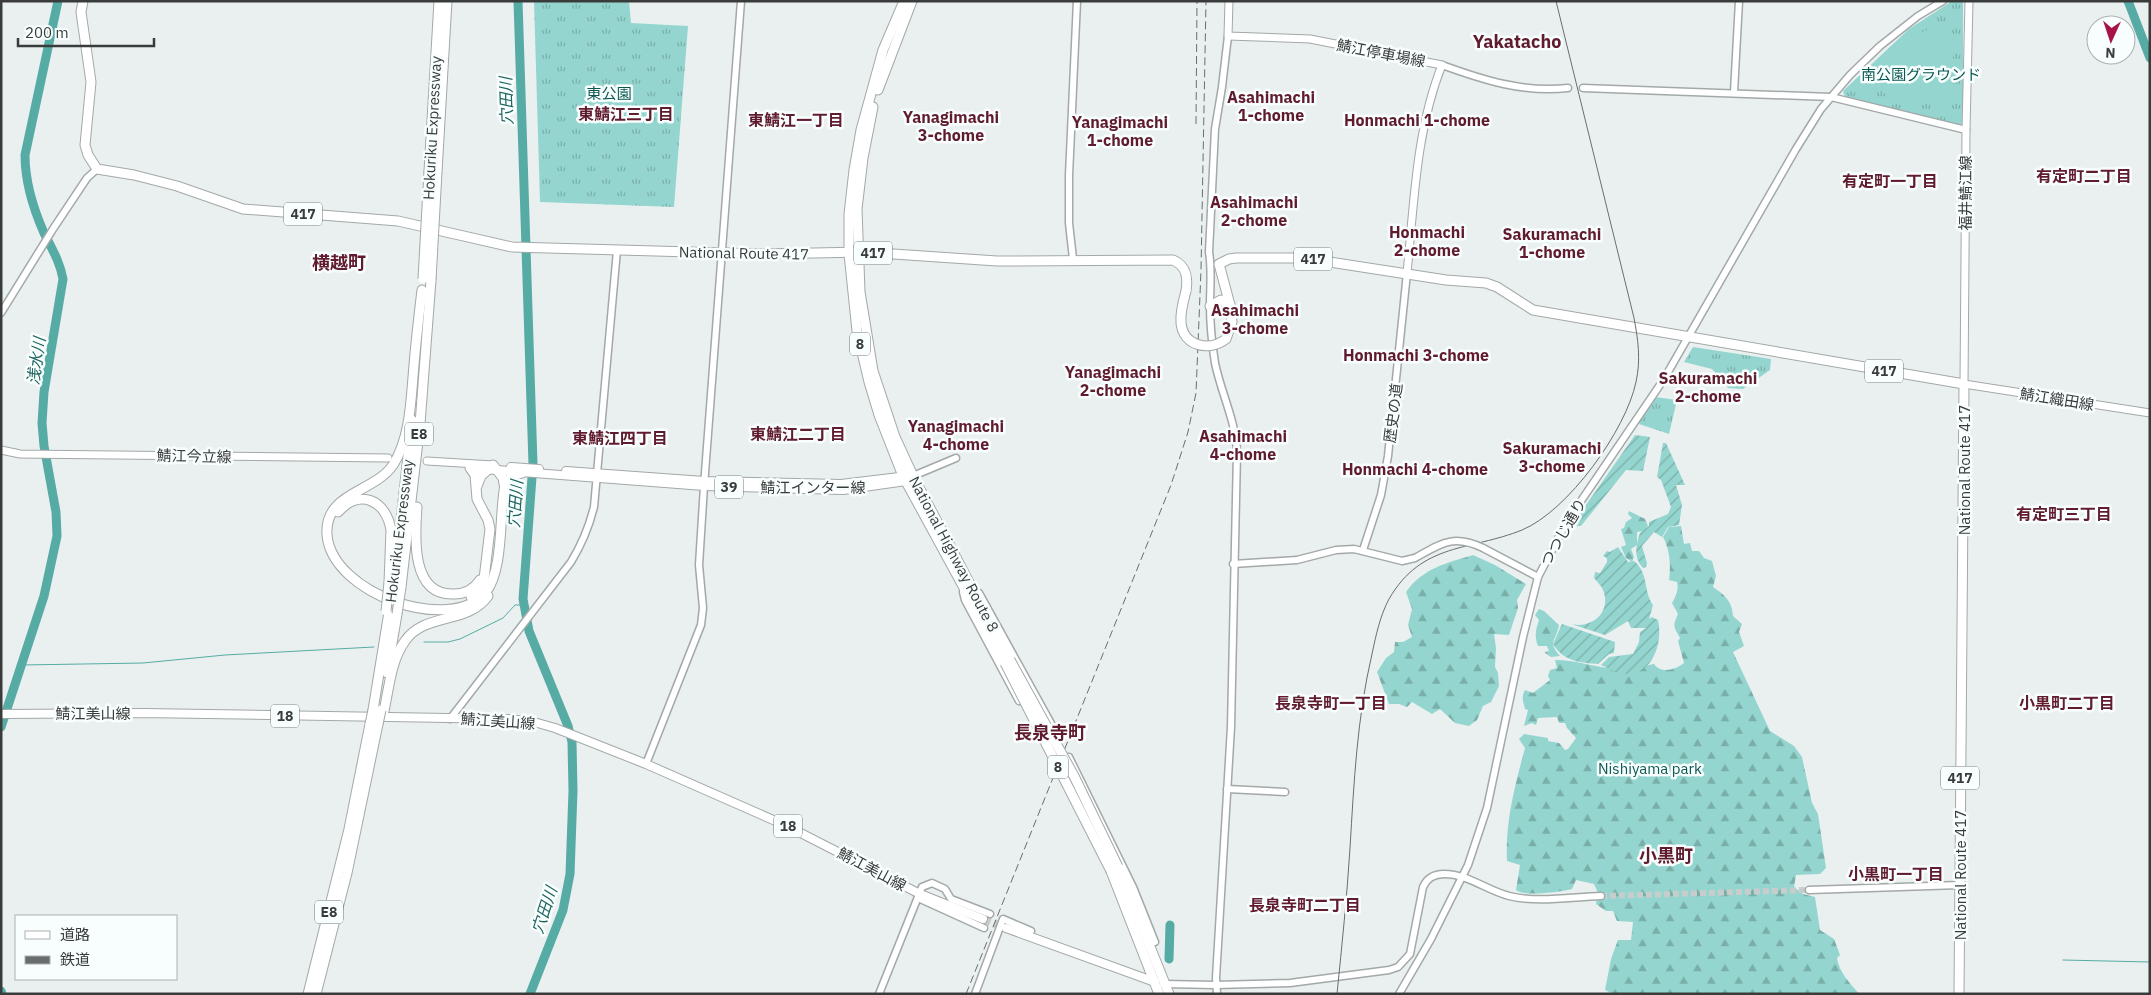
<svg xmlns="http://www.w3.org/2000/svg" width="2151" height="995" font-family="'IBM Plex Sans','Noto Sans JP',sans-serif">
<defs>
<pattern id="grass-tufts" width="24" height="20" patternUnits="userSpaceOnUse" patternTransform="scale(1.25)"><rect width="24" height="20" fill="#94d6cf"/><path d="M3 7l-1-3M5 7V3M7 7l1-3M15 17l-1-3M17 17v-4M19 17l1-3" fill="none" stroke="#7aafa9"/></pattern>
<pattern id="forest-firs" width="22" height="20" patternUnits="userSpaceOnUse" patternTransform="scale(1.25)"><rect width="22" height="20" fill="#94d6cf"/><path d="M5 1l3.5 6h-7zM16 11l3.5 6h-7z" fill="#7aafa9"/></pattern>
<pattern id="garden-furrows" width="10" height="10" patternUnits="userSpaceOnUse" patternTransform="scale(1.25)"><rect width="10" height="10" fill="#94d6cf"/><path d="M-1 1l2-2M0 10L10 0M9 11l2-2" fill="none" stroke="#7aafa9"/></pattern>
</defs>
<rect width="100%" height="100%" fill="#eaf0f0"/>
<g fill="url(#grass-tufts)">
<path d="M534 1H629L631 23 688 26 674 207 540 202Z"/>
<path d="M1952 1H1963V123L1957 127 1845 97 1843 91 1909 29Z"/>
<path d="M1693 347 1771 359 1770 370 1743 389 1728 388 1712 369 1684 362Z"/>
<path d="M1655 397 1677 400 1669 434 1639 424 1642 417Z"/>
</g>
<g fill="url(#forest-firs)">
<path d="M1629 511 1645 519 1648 526 1644 531 1637 532V545L1631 549 1634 557 1632 562 1626 558 1621 547 1626 545 1621 529 1624 528 1626 522 1632 518 1628 514Z"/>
<path d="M1681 526 1684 544 1690 543 1692 551H1699L1704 558 1712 561 1716 576 1713 587C1725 595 1732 601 1733 616L1742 624 1739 632 1744 646 1733 652 1770 731 1794 746 1802 757 1812 803 1818 814 1826 868 1820 874 1796 875 1794 887 1803 894 1815 897 1820 930 1834 939 1840 955 1837 958C1839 972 1850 983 1859 994H1613L1605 990 1611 959 1618 940H1631L1633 922 1617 921 1613 911H1606L1596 904 1598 893 1594 884 1576 880 1572 889C1561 892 1524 897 1516 890L1520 865 1507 861C1505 822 1515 785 1525 748L1519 739 1524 734 1548 738V741L1559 743 1565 750 1568 749 1576 738 1567 728 1565 723H1559L1557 717 1538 718 1536 725 1532 723 1524 726 1528 710 1525 709C1523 701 1521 697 1525 690L1533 693 1550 680 1548 676 1550 670 1557 668 1555 660C1577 660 1597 668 1618 669 1629 670 1643 666 1654 664 1661 674 1675 670 1684 663L1678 641 1680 638C1674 627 1672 627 1678 614L1672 603C1676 596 1679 590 1677 582L1669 580C1671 566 1670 550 1663 537L1669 527Z"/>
<path d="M1473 555 1495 565 1526 584 1517 600 1518 608 1509 635 1494 634 1496 648 1495 667 1498 673 1499 686 1491 702 1483 706 1477 720 1469 726 1455 723 1440 709 1432 714 1412 702 1407 707 1399 704H1389L1377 672 1386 658 1394 652 1395 642H1403L1412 637 1408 625 1412 609 1406 592C1423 568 1447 563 1473 555Z"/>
<path d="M1539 609 1544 611 1559 625C1556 642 1547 641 1560 656L1551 657 1544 652 1549 651 1547 646H1538C1534 636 1536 629 1539 620L1535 615Z"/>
</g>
<g fill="url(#garden-furrows)">
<path d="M1635 435 1650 437 1643 471 1626 470 1581 526H1574V522Z"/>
<path d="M1663 443H1666L1685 485H1676L1682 505 1679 525 1668 527 1662 537 1654 532 1642 546 1647 563 1646 567 1643 568C1633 557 1636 545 1640 533L1649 526V522L1668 514 1671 507 1661 480 1657 477Z"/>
<path d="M1618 547 1628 562 1634 561C1649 573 1643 591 1653 605L1649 619 1652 617 1658 620C1664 647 1649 683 1615 672 1611 670 1606 667 1601 665L1609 657 1633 654 1639 642 1640 632 1646 628H1631L1628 621 1605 635 1571 624C1592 629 1612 612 1603 590 1601 585 1597 582 1594 578L1595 572 1600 573 1607 562V558L1603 556 1607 551 1610 552Z"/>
<path d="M1562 624 1615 642 1614 653 1609 654 1598 664C1580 663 1563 661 1553 644Z"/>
</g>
<path fill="#94d6cf" d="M1927 30H1937L1955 40 1949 101 1944 106 1883 93C1882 86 1880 77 1880 70 1881 56 1915 34 1927 30Z"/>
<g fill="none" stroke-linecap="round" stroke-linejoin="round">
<g stroke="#56aca4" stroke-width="1">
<path d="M424 642H448L460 639 503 618 515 605H524"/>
<path d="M22 665 143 663 225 655 374 647"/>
<path d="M2063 960 2150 962"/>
</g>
<g stroke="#56aca4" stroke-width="9">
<path d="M518 1 533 464 523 599 529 631 568 726 572 742 573 791 570 874 563 910 530 994"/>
<path d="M2128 1 2150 58"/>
<path d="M1 727 44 596 57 536 56 512 44 446 42 423 44 392 63 279C60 262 52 249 44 233 33 208 25 183 25 155L58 1"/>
<path d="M1169 959 1170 925"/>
<path d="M1 991 2 994"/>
</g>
<g stroke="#c7cccc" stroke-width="6" stroke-dasharray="6 3" stroke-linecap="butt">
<path d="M1055 751 1070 778"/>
<path d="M1601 896 1809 890"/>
</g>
<path stroke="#c7cccc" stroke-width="8" stroke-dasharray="8 4" stroke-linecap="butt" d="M983 919 1006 928"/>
<g stroke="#a3a8a8" stroke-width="9">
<g id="tertiary">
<path d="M1442 65C1483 80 1524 93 1568 88"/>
<path d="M1583 88 1831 97 1966 130"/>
<path d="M1734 92 1739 1"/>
<path d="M1073 259 1069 223V175L1077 1"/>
<path d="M1 313 53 229 87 178 97 169"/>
<path d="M913 476 956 458"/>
<path d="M1483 548 1538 577"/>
<path d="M1363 550 1381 495 1388 456 1407 273"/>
<path d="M1233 564 1297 560 1336 550 1354 549 1402 561 1415 558"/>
<path d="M963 592 965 600 1019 701"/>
<path d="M979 593 1059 738"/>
<path d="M450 719 571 562C582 544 589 527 594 507L617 250"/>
<path d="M1069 757 1133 887 1155 942 1150 943"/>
<path d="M646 764 701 625 703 608 699 565 704 486 741 1"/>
<path d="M1070 778 1077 792"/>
<path d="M1227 789 1285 792"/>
<path d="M1809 890 1960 885"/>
<path d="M918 898 984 928"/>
<path d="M1163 984 1216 985 1290 983 1389 970 1398 967 1410 954 1423 887C1427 878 1434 874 1444 874 1468 874 1486 890 1509 896 1538 903 1571 897 1601 896"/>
<path d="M879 994 922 887 932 883 945 889 951 899 990 914"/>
<path d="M975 994 1003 919 1031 931"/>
<path d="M1217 994 1216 978 1231 727 1237 453C1236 421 1221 393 1215 363 1212 344 1210 325 1210 305 1210 287 1212 270 1209 252L1215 129 1222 87 1228 36"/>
<path d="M1399 994 1431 939 1468 865 1487 808 1523 637 1538 577 1566 523 1664 379 1796 149 1821 109 1850 75 1880 46 1918 16 1943 1"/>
</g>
</g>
<g stroke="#a3a8a8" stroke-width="9">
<g id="secondary">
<path d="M1229 1 1228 36 1310 39 1442 65C1416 130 1414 204 1407 273"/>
<path d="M1969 1 1966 130 1964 384 2150 413"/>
<path d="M1 450 20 454 388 458"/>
<path d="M427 461 493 465"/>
</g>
</g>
<g stroke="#a3a8a8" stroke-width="10">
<g id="primary">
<path d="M511 467 539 469"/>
<path d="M470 468 704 486 843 490 906 481 909 479"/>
<path d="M566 471 704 481 841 484 908 476"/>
<path d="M1 714 144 713 508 719 534 722 555 728 646 764 787 826 920 894 983 919"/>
<path d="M1006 928 1155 982"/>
</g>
</g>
<g stroke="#a3a8a8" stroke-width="11">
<g id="trunk">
<path d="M83 1 81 12 91 82 85 145 88 155 97 169 134 175 177 186 243 209 398 221 512 247 763 254 864 252 997 261 1173 260C1187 266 1188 278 1186 291"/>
<path d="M904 1 883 50 861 130 854 170 849 214V254L857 331 869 382 879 415 903 476 1005 663"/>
<path d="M878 90 912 1"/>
<path d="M873 107 863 158 857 209 860 292 873 371 895 437 913 476 1010 660"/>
<path d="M1230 305 1219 264 1229 259 1236 258H1304L1446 280 1486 283 1497 287 1533 310 1964 384 1959 994"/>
<path d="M1210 306 1221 300 1230 305"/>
<path d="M1118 867 1169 994"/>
<path d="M1111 871 1159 994"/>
</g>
</g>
<g stroke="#a3a8a8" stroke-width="11">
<g id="motorway">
<path d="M429 171 439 1"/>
<path d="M437 172 447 1"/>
<path d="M422 290C419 315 416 340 414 365 411 397 411 437 393 465 374 493 324 492 327 535 332 594 451 635 486 592 504 569 499 514 505 485L512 476 522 473"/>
<path d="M470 468 475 475 477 499 488 520 490 529 484 579 479 590 471 597"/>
<path d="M477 486 481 476 493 465 503 478 505 489"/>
<path d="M417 507C415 535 410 596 454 594 465 594 474 589 480 580"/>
<path d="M338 512C360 488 386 500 391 530L389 583"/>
<path d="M395 574 412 420"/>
<path d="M401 587 420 424 431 280"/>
<path d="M387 673 397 614"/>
<path d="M373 710 389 612"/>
<path d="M384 711C389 688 391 660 405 641 425 612 467 625 488 596"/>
<path d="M308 994 349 829 370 724"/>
<path d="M316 994 347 873 378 724"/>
</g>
</g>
<use href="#tertiary" stroke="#fff" stroke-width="6"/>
<use href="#secondary" stroke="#fff" stroke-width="7"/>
<use href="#primary" stroke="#fff" stroke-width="8"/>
<use href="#trunk" stroke="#fff" stroke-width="9"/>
<use href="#motorway" stroke="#fff" stroke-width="9"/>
<path stroke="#6a6d6d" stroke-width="1" d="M1337 994C1342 945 1347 896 1350 848 1354 782 1357 718 1372 654 1376 635 1380 616 1389 599 1422 542 1470 551 1522 530 1568 511 1626 430 1636 382 1641 360 1638 339 1634 318L1556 1"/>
<g stroke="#6a6d6d" stroke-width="1" stroke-dasharray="8 4" stroke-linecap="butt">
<path d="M1196 124 1197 1"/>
<path d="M966 994 1171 485 1188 432 1196 393 1201 270 1206 1"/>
</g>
<g stroke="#a3a8a8" stroke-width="9" stroke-linecap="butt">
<path id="tertiary-bridge" d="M1415 558C1442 543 1453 534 1483 548"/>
</g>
<g stroke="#a3a8a8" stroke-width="11" stroke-linecap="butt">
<g id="trunk-bridge">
<path d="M1186 291C1183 302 1180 312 1181 323 1183 346 1209 352 1226 339L1232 322 1230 305"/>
<path d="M1010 660 1074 776 1118 867"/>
<path d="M1005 663 1111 871"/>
</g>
</g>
<g stroke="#a3a8a8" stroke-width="11" stroke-linecap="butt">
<g id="motorway-bridge">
<path d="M423 279 429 171"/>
<path d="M431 280 437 172"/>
<path d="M386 611 389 583"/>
<path d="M397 614 401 587"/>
<path d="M370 724 373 710"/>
<path d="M378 724 381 710"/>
</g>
</g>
<use href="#tertiary-bridge" stroke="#fff" stroke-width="6"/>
<use href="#trunk-bridge" stroke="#fff" stroke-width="9"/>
<use href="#motorway-bridge" stroke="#fff" stroke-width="9"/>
</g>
<g text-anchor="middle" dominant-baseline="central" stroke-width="5" stroke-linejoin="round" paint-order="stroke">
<g fill="#f8fefd" stroke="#737676" stroke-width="1">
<rect x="284" y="202.5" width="38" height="23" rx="4"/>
<rect x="854" y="241.5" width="38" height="23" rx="4"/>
<rect x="1294" y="247.5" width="38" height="23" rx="4"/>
<rect x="850" y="332.5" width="20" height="23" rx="4"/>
<rect x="1865" y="359.5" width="38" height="23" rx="4"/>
<rect x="405" y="422.5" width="28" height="23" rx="4"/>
<rect x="715" y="475.5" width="28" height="23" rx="4"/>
<rect x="271" y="704.5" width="28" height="23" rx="4"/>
<rect x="1048" y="755.5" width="20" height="23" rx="4"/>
<rect x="1941" y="766.5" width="38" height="23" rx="4"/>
<rect x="774" y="814.5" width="28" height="23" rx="4"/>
<rect x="315" y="900.5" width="28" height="23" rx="4"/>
</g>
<g font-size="14" font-weight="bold" fill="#3a3c3c">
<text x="303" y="214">417</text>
<text x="873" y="253">417</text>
<text x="1313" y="259">417</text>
<text x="860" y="344">8</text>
<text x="1884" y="371">417</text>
<text x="419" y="434">E8</text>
<text x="729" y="487">39</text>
<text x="285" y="716">18</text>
<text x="1058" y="767">8</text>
<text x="1960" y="778">417</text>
<text x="788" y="826">18</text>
<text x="329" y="912">E8</text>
</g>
<g font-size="15" fill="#3a3c3c" stroke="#f8fefd">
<text transform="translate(1381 53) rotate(11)">鯖江停車場線</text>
<text transform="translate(432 128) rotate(-87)">Hokuriku Expressway</text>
<text transform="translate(1965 193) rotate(-90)">福井鯖江線</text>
<text transform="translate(744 253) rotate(1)">National Route 417</text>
<text transform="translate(2057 399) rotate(9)">鯖江織田線</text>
<text transform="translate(1393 413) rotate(-83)">歴史の道</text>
<text transform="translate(194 456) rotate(1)">鯖江今立線</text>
<text transform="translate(1964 470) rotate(-90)">National Route 417</text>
<text x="813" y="487">鯖江インター線</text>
<text transform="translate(399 531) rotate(-83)">Hokuriku Expressway</text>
<text transform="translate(1563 532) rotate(-60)">つつじ通り</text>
<text transform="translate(954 554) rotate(62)">National Highway Route 8</text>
<text x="93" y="713">鯖江美山線</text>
<text transform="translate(498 721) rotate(4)">鯖江美山線</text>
<text transform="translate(872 869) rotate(28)">鯖江美山線</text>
<text transform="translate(1960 875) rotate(-90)">National Route 417</text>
</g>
<g font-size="15" fill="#0b5852" stroke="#f8fefd">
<text x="1921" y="74">南公園グラウンド</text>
<text x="609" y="93">東公園</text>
<text x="1650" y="768">Nishiyama park</text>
</g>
<g font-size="16" font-weight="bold" fill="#601b2e" stroke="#f8fefd">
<text x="1271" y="97">Asahimachi<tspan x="1271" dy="18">1-chome</tspan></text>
<text x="626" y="114">東鯖江三丁目</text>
<text x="951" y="117">Yanagimachi<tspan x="951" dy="18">3-chome</tspan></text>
<text x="796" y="120">東鯖江一丁目</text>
<text x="1417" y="120">Honmachi 1-chome</text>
<text x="1120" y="122">Yanagimachi<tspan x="1120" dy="18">1-chome</tspan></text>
<text x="2084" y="176">有定町二丁目</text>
<text x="1890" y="181">有定町一丁目</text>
<text x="1254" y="202">Asahimachi<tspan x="1254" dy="18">2-chome</tspan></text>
<text x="1427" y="232">Honmachi<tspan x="1427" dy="18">2-chome</tspan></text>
<text x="1552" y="234">Sakuramachi<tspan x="1552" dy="18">1-chome</tspan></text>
<text x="1255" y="310">Asahimachi<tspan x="1255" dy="18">3-chome</tspan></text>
<text x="1416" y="355">Honmachi 3-chome</text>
<text x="1113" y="372">Yanagimachi<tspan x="1113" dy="18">2-chome</tspan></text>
<text x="1708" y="378">Sakuramachi<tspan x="1708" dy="18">2-chome</tspan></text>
<text x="956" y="426">Yanagimachi<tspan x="956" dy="18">4-chome</tspan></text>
<text x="798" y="434">東鯖江二丁目</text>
<text x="1243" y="436">Asahimachi<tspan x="1243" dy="18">4-chome</tspan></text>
<text x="620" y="438">東鯖江四丁目</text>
<text x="1552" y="448">Sakuramachi<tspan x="1552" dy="18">3-chome</tspan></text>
<text x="1415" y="469">Honmachi 4-chome</text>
<text x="2064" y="514">有定町三丁目</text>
<text x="1331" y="703">長泉寺町一丁目</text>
<text x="2067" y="703">小黒町二丁目</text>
<text x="1896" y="874">小黒町一丁目</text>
<text x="1305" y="905">長泉寺町二丁目</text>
</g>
<g font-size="16" font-style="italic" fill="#1e645f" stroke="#f8fefd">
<text transform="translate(506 101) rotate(-92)">穴田川</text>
<text transform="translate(36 361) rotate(-82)">浅水川</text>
<text transform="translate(515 504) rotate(-86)">穴田川</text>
<text transform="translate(544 910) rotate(-72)">穴田川</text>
</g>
<g font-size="18" font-weight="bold" fill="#601b2e" stroke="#f8fefd">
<text x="1517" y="41">Yakatacho</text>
<text x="339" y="262">横越町</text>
<text x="1050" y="732">長泉寺町</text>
<text x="1666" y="855">小黒町</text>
</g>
</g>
<rect width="2151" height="995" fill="none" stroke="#3a3c3c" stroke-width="5"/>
<rect x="15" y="915" width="162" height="65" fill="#f8fefd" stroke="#acb0b0"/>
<rect x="25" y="931" width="25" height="8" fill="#ffffff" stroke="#acb0b0"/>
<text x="60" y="940" font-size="15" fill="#3a3c3c">道路</text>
<rect x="25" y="956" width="25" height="8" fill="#6a6d6d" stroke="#acb0b0"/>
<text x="60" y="965" font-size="15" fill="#3a3c3c">鉄道</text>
<g transform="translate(2111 40) rotate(183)"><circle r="24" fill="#f8fefd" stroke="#acb0b0"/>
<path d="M0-4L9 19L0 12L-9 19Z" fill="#a71249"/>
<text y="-8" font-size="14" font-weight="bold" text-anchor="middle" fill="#3a3c3c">N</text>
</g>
<path d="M18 38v8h136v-8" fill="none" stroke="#3a3c3c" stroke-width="2.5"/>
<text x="25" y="38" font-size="15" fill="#3a3c3c" stroke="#f8fefd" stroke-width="4" paint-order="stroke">200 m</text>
</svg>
